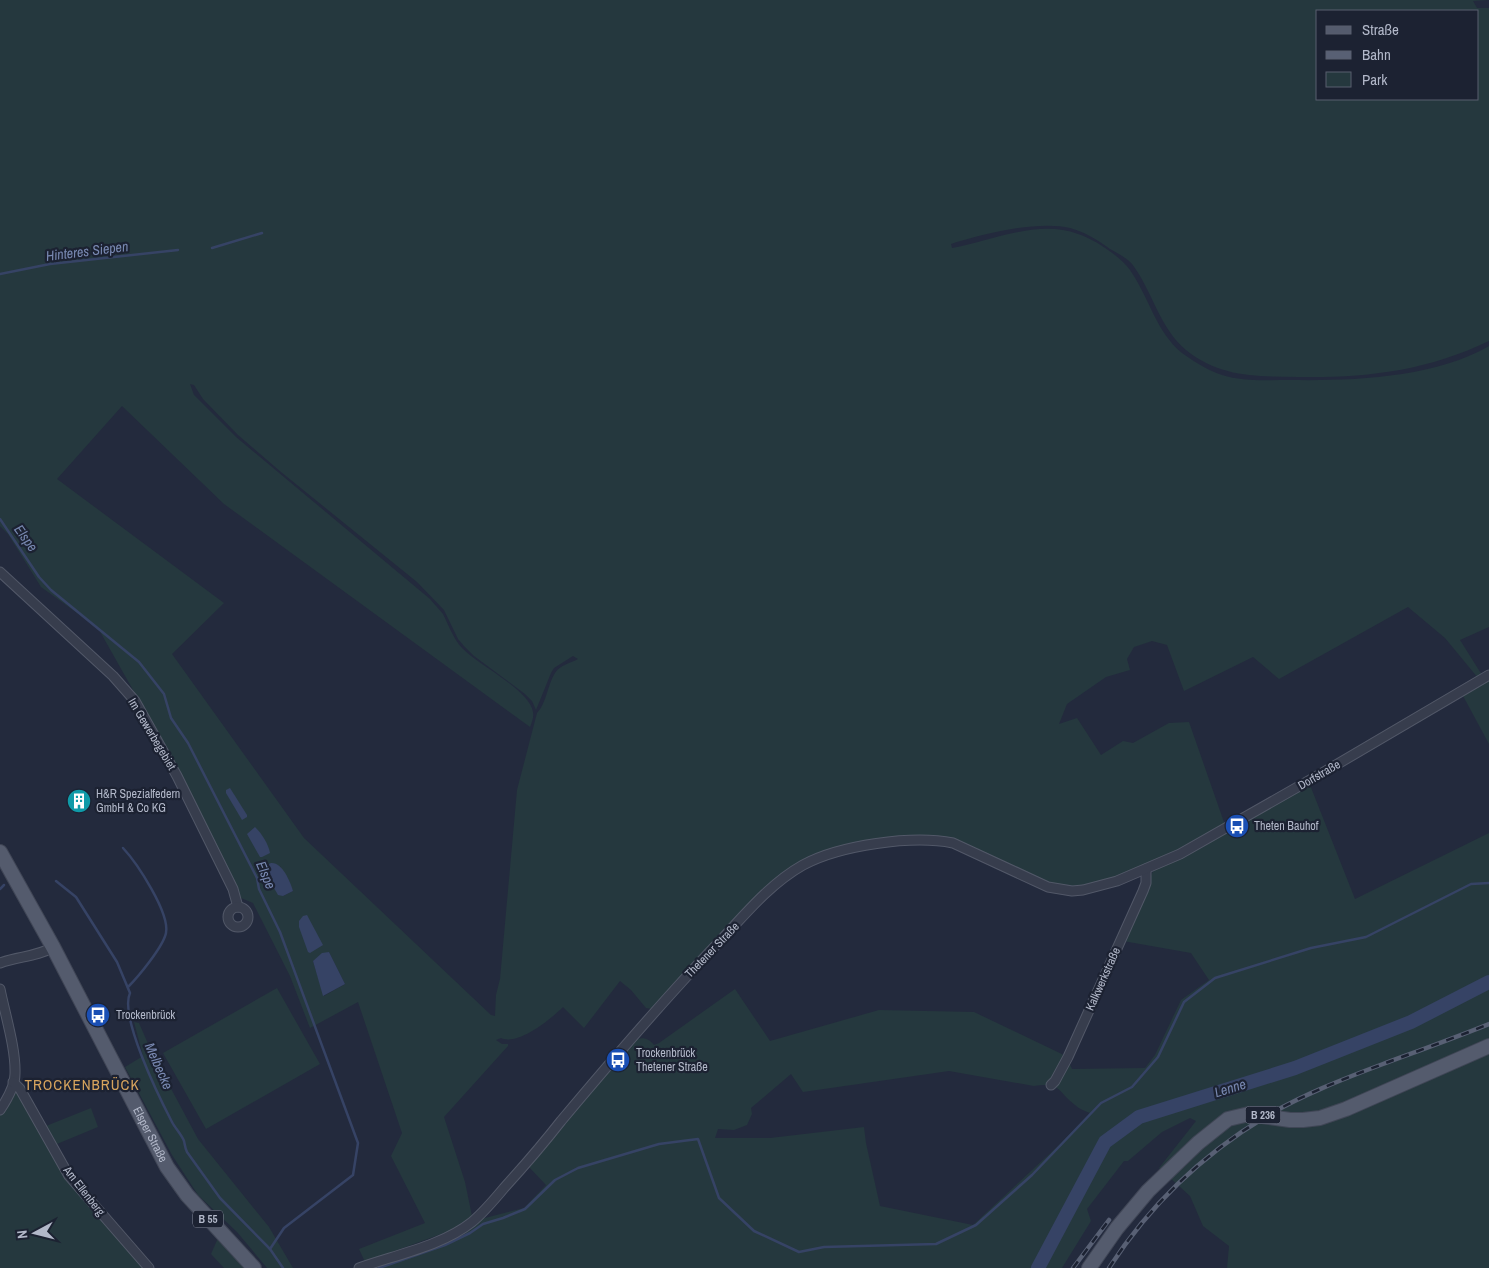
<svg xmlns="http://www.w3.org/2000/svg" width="1489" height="1268" font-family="'Archivo Narrow',sans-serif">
<rect width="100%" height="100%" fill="#232a3d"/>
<g fill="#25383e" fill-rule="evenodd">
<path d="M0 0H1489L1473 1 1477 8H1489V341C1426 371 1367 378 1298 377 1256 376 1221 378 1186 350 1160 329 1152 290 1132 264 1127 258 1117 253 1110 249 1098 240 1085 232 1070 228 1039 220 981 234 951 244L952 248C992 241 1037 219 1078 234 1094 239 1120 256 1130 270 1149 297 1156 332 1182 353 1193 361 1209 371 1222 375 1244 382 1267 380 1290 380 1352 381 1434 378 1489 346V627L1460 640 1482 675 1478 678 1445 638 1408 607 1279 679 1253 657 1184 691 1167 645 1152 641 1134 647 1127 659 1130 670 1106 677 1067 704 1059 724 1077 718 1101 755 1123 741 1133 743 1169 723 1189 722 1225 825 1159 859 1098 884 1074 888 1059 887 1037 879 966 844 942 836H916L839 846 811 855 788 871 652 1009 646 1008 631 990 620 981 584 1028 563 1007C551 1019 518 1046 501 1038L496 1040 502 1044H508V1046L444 1117 465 1182 472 1216 452 1230 365 1262 359 1249 425 1223 391 1156 402 1133 358 1002 310 1028 290 976 253 903 241 898 181 775 98 628 41 587 8 534 0 526ZM1318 11H1478V99H1318ZM190 384 194 385 203 399 238 435 281 472 417 582 444 610 458 639 464 646 474 656 525 694 532 701 536 710 551 673 554 668 573 656 578 659C571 663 560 665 555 673 547 686 547 702 537 713L517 790 500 979 496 995 495 1016 491 1015 304 838 172 654 224 603 57 479 122 406 224 504 530 727C532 722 534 717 533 712 530 690 478 665 462 648 453 638 449 626 443 614 439 609 434 604 430 599L236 437 194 395ZM280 866 293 891 283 896ZM329 952 345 984 324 996 313 961Z"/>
<path d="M1489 678V744L1462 694Z"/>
<path d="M1310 785 1355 899 1489 833V1268H1227L1229 1246 1203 1226 1190 1196 1159 1168 1196 1121 1190 1118 1162 1132 1128 1161H1124L1087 1209 1091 1221 1062 1268H373L451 1241 463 1235 481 1219 524 1208 546 1185 528 1166 634 1041C641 1036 649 1038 654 1045L659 1043 735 989 770 1041 879 1010 974 1012 1066 1056 1072 1069 1145 1068 1155 1055 1181 1000 1209 980 1191 953 1123 941 1154 869 1199 849 1284 798ZM949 1071 1034 1086C1061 1082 1057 1091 1075 1105 1079 1109 1085 1111 1090 1113L1059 1145 973 1225 880 1206 866 1143 864 1127 770 1138H715L718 1129 734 1130 747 1125 752 1114 751 1108 791 1074 803 1092Z"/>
<path d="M277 988 320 1064 206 1129 163 1053Z"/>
<path d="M134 1022 139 1023 153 1055 198 1139 269 1227 293 1268H267L237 1232 198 1195 172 1155 125 1067 143 1056Z"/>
<path d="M16 1092H18L67 1178 145 1268H0V1114L11 1096Z"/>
<path d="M91 1108 98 1127 57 1144 46 1126Z"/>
<path d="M218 1238 245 1268H224L211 1254Z"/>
</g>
<g fill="#364365">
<path d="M230 788 247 815V817L242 820 226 793V790Z"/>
<path d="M255 827C262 834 268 843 270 853L262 857H260L247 834Z"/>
<path d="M271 863C282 862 290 881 293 891L283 896 278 895 262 867Z"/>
<path d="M307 915 323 945 310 953 308 952 299 927V921L303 916Z"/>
<path d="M329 952 345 984 323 996 313 961 322 953Z"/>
</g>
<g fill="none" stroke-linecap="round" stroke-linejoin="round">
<g stroke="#364365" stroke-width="2.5">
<path d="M212 248 262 233"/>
<path d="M0 274 50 264 178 250"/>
<path d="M0 519 39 577 51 590 139 662 164 694 171 718 188 743 257 878 259 889 280 932 358 1143 353 1175 284 1228 270 1249 283 1268"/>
<path d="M123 848C137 863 170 913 166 933 163 947 138 977 128 987"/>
<path d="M56 881 76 897 117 962 130 993C119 1016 159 1097 172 1122 175 1128 182 1135 184 1141 185 1145 185 1148 187 1152L220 1198 270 1249"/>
<path d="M0 889 4 885"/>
<path d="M379 1268 445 1245 470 1233 483 1224 503 1218 525 1209 555 1180 578 1168 659 1144 698 1139 719 1198 754 1231 799 1252 824 1247 936 1244 976 1225 1032 1175 1101 1103 1132 1087 1158 1057 1184 1002 1215 978 1311 948 1366 937 1471 884 1489 883"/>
</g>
<path stroke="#364365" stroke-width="14" d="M1038 1268 1105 1142 1139 1117 1295 1068 1411 1022 1489 982"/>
<g stroke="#525868" stroke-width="11">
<g id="street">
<path d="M0 572 113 676 135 701 177 776 233 889 238 907"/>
<circle cx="238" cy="917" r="10"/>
<path d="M0 963C18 956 37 957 53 947"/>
<path d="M0 989C5 1014 16 1049 15 1074 15 1085 6 1101 0 1110"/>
<path d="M13 1082 20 1089 69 1176 149 1268"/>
<path d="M1051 1085 1055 1081 1068 1057 1143 891 1146 883V869"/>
<path d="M359 1268C395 1255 442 1246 472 1222 484 1212 494 1200 504 1188 524 1166 543 1144 561 1121 613 1059 665 998 721 940 746 913 771 883 803 865 840 845 912 835 953 843L1048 887 1072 891 1083 890 1117 881 1180 854 1324 772 1489 675"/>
</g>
</g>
<g stroke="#404656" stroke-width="16">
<g id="primary">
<path id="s1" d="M0 852 53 947 167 1167 187 1195 254 1268"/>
<path d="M1089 1268 1117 1228 1148 1191 1198 1143 1228 1119 1249 1114 1290 1120H1303L1320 1118 1346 1109 1489 1046"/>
</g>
</g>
<use href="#street" stroke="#373d4d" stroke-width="9"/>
<use href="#primary" stroke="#545b6d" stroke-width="14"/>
<g stroke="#586074" stroke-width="4.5">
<g id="rail">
<path d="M1073 1268 1109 1220"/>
<path d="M1109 1268C1149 1206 1202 1155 1265 1117 1302 1095 1343 1079 1383 1064 1418 1051 1454 1038 1489 1024"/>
</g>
</g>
<use href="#rail" stroke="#1c2232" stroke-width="2.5" stroke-dasharray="8" stroke-linecap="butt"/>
</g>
<defs>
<g id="building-disc" transform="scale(1.25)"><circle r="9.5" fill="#0f9aa8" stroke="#1c2232"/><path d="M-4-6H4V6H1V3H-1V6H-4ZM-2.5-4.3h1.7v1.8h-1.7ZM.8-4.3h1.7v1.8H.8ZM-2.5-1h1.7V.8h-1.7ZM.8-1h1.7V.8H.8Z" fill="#fff"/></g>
<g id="bus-disc" transform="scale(1.25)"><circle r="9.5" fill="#1a4fb4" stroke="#1c2232"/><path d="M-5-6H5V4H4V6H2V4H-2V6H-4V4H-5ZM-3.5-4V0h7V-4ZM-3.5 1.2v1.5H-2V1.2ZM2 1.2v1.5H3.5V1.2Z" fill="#fff"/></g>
</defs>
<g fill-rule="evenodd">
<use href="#building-disc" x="79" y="801"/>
<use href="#bus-disc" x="1237" y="826"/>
<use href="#bus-disc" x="98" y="1015"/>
<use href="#bus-disc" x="618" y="1060"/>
</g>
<g text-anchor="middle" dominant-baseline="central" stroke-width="4.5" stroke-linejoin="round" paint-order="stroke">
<g fill="#1c2232" stroke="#858b9c" stroke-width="1">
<rect x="1245.5" y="1106.5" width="35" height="17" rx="4"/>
<rect x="193" y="1210.5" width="30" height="17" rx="4"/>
</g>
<g font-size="11" font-weight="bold" fill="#b2b8c9">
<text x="1263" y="1115">B 236</text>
<text x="208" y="1219">B 55</text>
</g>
<g font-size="12" fill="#b2b8c9" stroke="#1c2232">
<text transform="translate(152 734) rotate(59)">Im Gewerbegebiet</text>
<text transform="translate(1319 775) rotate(-30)">Dorfstraße</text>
<text transform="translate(712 950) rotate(-46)">Thetener Straße</text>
<text transform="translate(1103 979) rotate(-66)">Kalkwerkstraße</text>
<text stroke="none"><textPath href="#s1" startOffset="320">Elsper Straße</textPath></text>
<text transform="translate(84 1191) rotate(52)">Am Ellenberg</text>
</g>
<g font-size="12" fill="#b2b8c9" stroke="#1c2232" text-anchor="start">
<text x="96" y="794">H&amp;R Spezialfedern<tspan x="96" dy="14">GmbH &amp; Co KG</tspan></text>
<text x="1254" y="826">Theten Bauhof</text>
<text x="116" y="1015">Trockenbrück</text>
<text x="636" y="1053">Trockenbrück<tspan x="636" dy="14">Thetener Straße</tspan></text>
</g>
<g font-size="14" font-style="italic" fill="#7989b2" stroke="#1c2232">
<text transform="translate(87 251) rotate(-7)">Hinteres Siepen</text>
<text transform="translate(26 538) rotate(54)">Elspe</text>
<text transform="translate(266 875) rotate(67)">Elspe</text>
<text transform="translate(159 1066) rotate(66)">Melbecke</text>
<text transform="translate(1230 1088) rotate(-17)">Lenne</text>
</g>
<g font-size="15" letter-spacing="1" fill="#d7a45e" stroke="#1c2232">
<text x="82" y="1084">TROCKENBRÜCK</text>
</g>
</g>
<rect x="1316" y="10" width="162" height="90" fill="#1c2232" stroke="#585e6e"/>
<rect x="1326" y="26" width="25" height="8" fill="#545b6d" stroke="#585e6e"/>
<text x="1362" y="35" font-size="15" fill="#b2b8c9">Straße</text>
<rect x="1326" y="51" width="25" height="8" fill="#586074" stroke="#585e6e"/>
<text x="1362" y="60" font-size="15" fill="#b2b8c9">Bahn</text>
<rect x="1326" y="72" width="25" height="15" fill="#25383e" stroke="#585e6e"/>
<text x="1362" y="85" font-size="15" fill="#b2b8c9">Park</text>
<g transform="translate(35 1233) rotate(263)" stroke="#1c2232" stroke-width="4" paint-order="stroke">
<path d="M0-4L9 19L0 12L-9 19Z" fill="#b2b8c9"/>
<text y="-8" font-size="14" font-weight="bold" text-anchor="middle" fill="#b2b8c9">N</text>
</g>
</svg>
